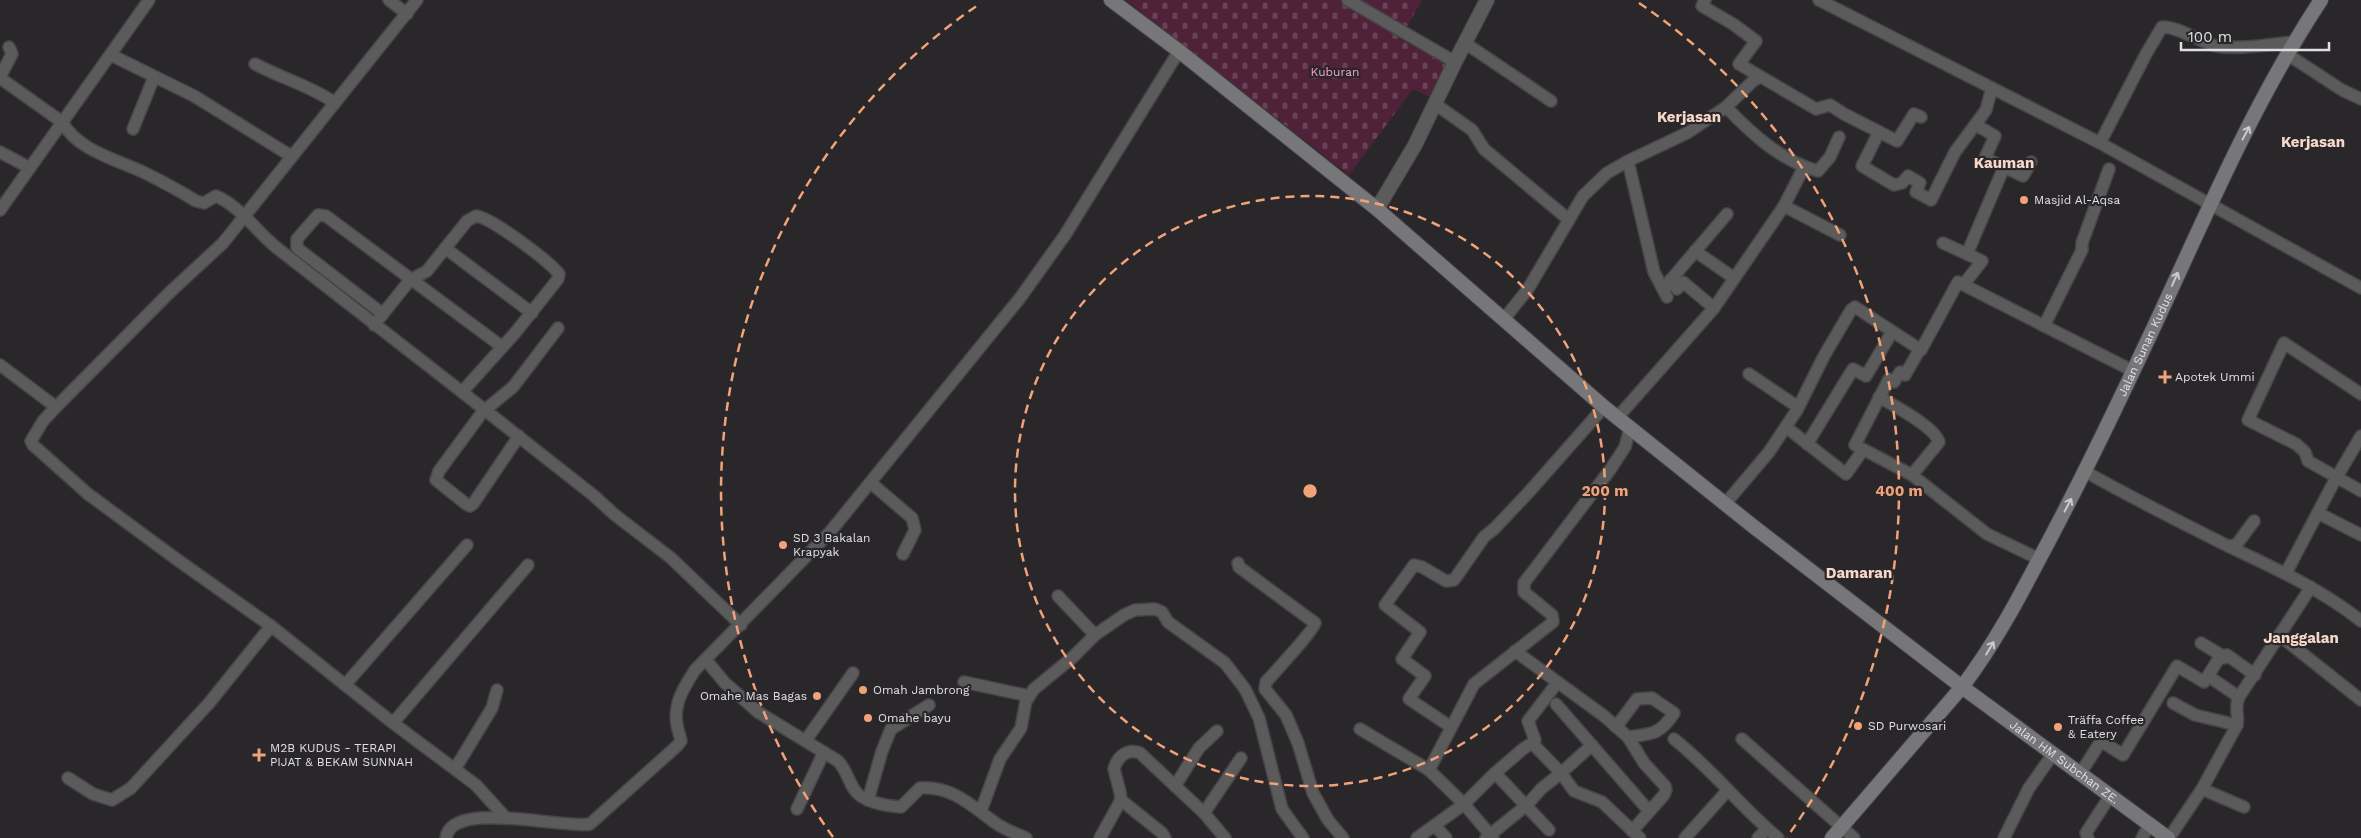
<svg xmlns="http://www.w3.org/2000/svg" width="2361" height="838" font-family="'Work Sans',sans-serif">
<defs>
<pattern id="cemetery-stones" width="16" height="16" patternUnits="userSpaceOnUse" patternTransform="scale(1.25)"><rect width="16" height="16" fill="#50223a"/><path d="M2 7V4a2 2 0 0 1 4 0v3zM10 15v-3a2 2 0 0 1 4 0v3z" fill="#694256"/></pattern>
</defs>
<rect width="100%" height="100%" fill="#29272a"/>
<path fill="url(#cemetery-stones)" d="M1126 0H1422L1400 39 1452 67 1437 100 1413 89 1349 175Z"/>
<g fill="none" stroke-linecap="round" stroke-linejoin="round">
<g stroke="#464447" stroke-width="14">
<g id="minor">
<path d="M389 0 407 14"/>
<path d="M417 0 223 243 169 293 56 407 43 421 31 441 33 445 88 494 179 561 271 626 393 723 476 785 505 817"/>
<path d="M1348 0 1455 62"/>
<path d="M1705 0 1702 6 1733 24 1756 41 1739 64 1816 109 1830 105 1844 114 1897 141 1914 114 1921 117"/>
<path d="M1819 0 2100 143 2361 288"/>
<path d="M1465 43 1551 101"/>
<path d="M2287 54 2342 90 2361 99"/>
<path d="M111 55 194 96 291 156"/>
<path d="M255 64C281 78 311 86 335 103"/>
<path d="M0 77 12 54 9 47"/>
<path d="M0 78 62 122C78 151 118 160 145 173 163 182 180 191 196 201L204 203 216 196C241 207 256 231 277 248L462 392 593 495 615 515 671 558 741 625"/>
<path d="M1435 104 1472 130 1484 149 1568 219"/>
<path d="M1726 107C1752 134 1781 161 1818 171L1830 157 1839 137"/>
<path d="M1976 125 1995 136 1985 158 2023 176 2031 162"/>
<path d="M133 129 154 77"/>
<path d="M1879 132 1862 166 1894 185 1902 183 1908 176 1920 183 1916 192 1931 200 1955 152 1986 110 1992 88"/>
<path d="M2100 143 2146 54 2162 27C2177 26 2200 42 2216 46 2239 50 2270 44 2294 42"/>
<path d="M0 152 30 168"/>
<path d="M1628 161 1654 272 1667 297"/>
<path d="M1784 206 1840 235"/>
<path d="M0 210 149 0"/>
<path d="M1943 243 1967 254"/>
<path d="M445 248 532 313"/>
<path d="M1695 251 1734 278"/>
<path d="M1670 280 1677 289 1683 282 1714 308"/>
<path d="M1964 284 1982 261 1967 254 2004 167"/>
<path d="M1663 289 1727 214"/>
<path d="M383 314 297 248V239L318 215 326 216 501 346"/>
<path d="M1504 319 1528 289 1583 196 1607 173 1628 161 1687 133 1726 107 1754 80 1761 77"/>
<path d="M374 325 410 280 427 271 467 221 476 216C492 218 549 261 559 274L558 279 515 333 462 392"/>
<path d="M2044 326 2082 250V243L2109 169"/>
<path d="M1920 349 1905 375 1900 372 1894 382 1889 379 1855 445 1912 475 1987 534 2039 559"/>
<path d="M0 365 56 407"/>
<path d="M1749 374 1798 407"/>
<path d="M2361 394 2284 343 2248 420 2296 444 2305 452 2308 461 2361 491"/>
<path d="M1879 397C1893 405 1935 427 1939 442L1912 475"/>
<path d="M484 410 439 471 436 480 466 504 470 506 473 504 519 436"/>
<path d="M485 410 513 387 558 328"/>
<path d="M1617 418 1714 308 1784 206 1804 167"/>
<path d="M1786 427 1846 474 1863 450"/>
<path d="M1807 444 1853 369 1866 376 1892 332"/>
<path d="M2086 472C2132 498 2180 522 2228 546 2274 568 2321 589 2361 621"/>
<path d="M871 483 912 518 915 530 903 554"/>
<path d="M1725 504 1769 452 1797 410 1824 356 1851 310 1855 307 1921 350 1958 282 2133 371"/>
<path d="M2318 513 2361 535"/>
<path d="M2230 546 2237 544 2254 521"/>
<path d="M1238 563 1239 567 1315 623C1314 630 1274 673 1266 682L1265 689 1286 715 1298 743 1313 793 1328 820 1343 838"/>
<path d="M2286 573 2335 480 2361 436"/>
<path d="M1058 596 1095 635"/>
<path d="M2279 635 2361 700"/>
<path d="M2201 643 2221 655"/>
<path d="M1515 651 1604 716 1628 737 1644 763 1665 786 1666 790 1664 795 1632 831"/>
<path d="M706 660 725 683 758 712 838 761C846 769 848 780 854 789 861 802 887 806 901 807L920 788C952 786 971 805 994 822 1003 829 1015 833 1026 838"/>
<path d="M2208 676 2221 655 2224 658 2227 655 2255 675"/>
<path d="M964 682 1029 696"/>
<path d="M345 685 467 545"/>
<path d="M2173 703 2195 715 2237 725"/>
<path d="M1556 704 1649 811"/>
<path d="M393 723 528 565"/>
<path d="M1451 727 1409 699 1425 676 1402 659 1420 632 1385 605 1414 565 1422 567 1446 581 1454 580 1484 537 1495 528 1528 493 1604 407"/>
<path d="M1616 727 1637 699 1652 698 1674 713C1660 735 1651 734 1628 737"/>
<path d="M1360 729 1429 770"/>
<path d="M1674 739C1712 769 1741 807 1778 838"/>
<path d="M1742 739 1854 838"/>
<path d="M806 740 853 673"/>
<path d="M1532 743 1535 740 1528 721 1557 683"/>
<path d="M455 769 492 708 497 690"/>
<path d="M1495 773 1549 830"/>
<path d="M2080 774 2101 741 2123 755 2177 666 2204 682 2208 676 2239 697"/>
<path d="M68 778 93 794 112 800 131 788 210 702 271 626"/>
<path d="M1175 786 1199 748 1217 731"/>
<path d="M2202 789 2244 807"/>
<path d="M868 800 882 751 891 729 929 705"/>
<path d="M797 809 824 752"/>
<path d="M981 811 1000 759 1021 728 1026 701 1034 689 1073 657 1095 635 1124 615 1135 610 1155 609 1162 612 1168 622 1225 663 1245 689 1259 718 1282 809 1303 838"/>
<path d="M1204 813 1241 758"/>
<path d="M1435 826 1446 838"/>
<path d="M446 838C451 799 562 829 590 824L677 746 681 741C680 735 678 731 677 725 673 704 684 687 695 670L830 532 1020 298 1065 235 1179 51"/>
<path d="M1100 838 1121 800"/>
<path d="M1165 838 1162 833 1121 800 1120 792 1114 769C1117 757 1127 748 1140 753L1204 813 1225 838"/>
<path d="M1417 838 1464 804 1495 773 1523 749 1532 743 1561 773 1592 745"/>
<path d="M1486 838 1527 805 1541 789 1561 773 1574 791 1602 802 1640 838"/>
<path d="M1493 838 1464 804 1429 770 1474 684 1553 622 1552 615 1524 592V583L1610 470 1625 447 1630 428"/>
<path d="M1685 838 1728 790"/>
<path d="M1758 838 1767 829"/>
<path d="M2004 838 2029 788 2053 754"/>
<path d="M2088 838 2086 833 2110 796"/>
<path d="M2142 838 2150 824"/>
<path d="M2169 838 2202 789 2237 725C2239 715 2234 708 2239 697L2311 587"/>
</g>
</g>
<g stroke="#464447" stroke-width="16">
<path id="tertiary" d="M1377 209 1415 145 1455 62 1487 0"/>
</g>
<g stroke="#464447" stroke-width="16">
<g id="secondary">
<path id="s1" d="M1111 0 1179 51 1377 209 1604 407 1754 527 1962 687 2168 838"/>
<path id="s2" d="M1832 838 1962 687C1998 640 2025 586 2053 533 2085 472 2115 410 2144 348 2200 230 2249 109 2321 0"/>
</g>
</g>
<use href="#minor" stroke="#5b5b5c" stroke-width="11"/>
<use href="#tertiary" stroke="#5b5b5c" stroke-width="14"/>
<use href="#secondary" stroke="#777779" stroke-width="14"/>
</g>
<defs><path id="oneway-shaft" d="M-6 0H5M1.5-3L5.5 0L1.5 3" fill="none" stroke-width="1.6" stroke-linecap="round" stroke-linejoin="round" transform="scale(1.25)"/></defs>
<g stroke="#cbcacc">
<use href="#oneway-shaft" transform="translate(2246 133) rotate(-62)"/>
<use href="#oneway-shaft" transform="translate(2175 279) rotate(-66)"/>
<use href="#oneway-shaft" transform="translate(2068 505) rotate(-62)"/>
<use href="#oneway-shaft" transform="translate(1990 648) rotate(-59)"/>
</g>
<g fill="none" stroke="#f0a279" stroke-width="2.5" stroke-dasharray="9 6">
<circle cx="1310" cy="491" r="295"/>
<path d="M833 837A589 589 0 0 1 981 3M1639 3A589 589 0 0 1 1787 837"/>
</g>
<g fill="#f0a279" stroke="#29272a" stroke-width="2">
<circle cx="2024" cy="200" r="5"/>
<path d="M2162.5 369.5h5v5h5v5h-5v5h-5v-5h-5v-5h5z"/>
<circle cx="783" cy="545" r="5"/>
<circle cx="863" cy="690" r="5"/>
<circle cx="817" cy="696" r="5"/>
<circle cx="868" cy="718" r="5"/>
<circle cx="1858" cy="726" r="5"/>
<circle cx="2058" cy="727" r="5"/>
<path d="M256.5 747.5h5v5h5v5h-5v5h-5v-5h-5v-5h5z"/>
</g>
<g text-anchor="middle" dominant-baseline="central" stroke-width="4.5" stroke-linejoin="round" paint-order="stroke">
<g font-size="12" fill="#f7a1cb" stroke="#29272a">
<text x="1335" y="72">Kuburan</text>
</g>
<g font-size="12" fill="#e0dfe1" stroke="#29272a" text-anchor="start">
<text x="2034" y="200">Masjid Al-Aqsa</text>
<text x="2175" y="377">Apotek Ummi</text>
<text x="793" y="538">SD 3 Bakalan<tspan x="793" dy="14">Krapyak</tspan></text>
<text x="873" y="690">Omah Jambrong</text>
<text x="807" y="696" text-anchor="end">Omahe Mas Bagas</text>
<text x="878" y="718">Omahe bayu</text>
<text x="2068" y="720">Träffa Coffee<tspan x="2068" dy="14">&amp; Eatery</tspan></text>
<text x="1868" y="726">SD Purwosari</text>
<text x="270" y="748">M2B KUDUS - TERAPI<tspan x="270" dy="14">PIJAT &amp; BEKAM SUNNAH</tspan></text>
</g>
<g font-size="12" fill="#e0dfe1" stroke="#29272a">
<text stroke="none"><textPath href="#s2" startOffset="588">Jalan Sunan Kudus</textPath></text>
<text stroke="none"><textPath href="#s1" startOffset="1221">Jalan HM Subchan ZE.</textPath></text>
</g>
<g font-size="15" font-weight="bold" fill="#f6d7c8" stroke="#29272a">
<text x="1689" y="117">Kerjasan</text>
<text x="2313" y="142">Kerjasan</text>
<text x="2004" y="163">Kauman</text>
<text x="1859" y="573">Damaran</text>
<text x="2301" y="638">Janggalan</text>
</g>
</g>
<circle cx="1310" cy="491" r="8" fill="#f0a279" stroke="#29272a" stroke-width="2.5"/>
<g font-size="15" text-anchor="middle" font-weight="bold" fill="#f0a279" stroke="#29272a" stroke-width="4.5" stroke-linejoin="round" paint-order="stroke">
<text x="1605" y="496">200 m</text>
<text x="1899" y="496">400 m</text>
</g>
<path d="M2181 42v8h148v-8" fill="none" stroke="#e0dfe1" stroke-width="2.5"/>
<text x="2188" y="42" font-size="15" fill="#e0dfe1" stroke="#29272a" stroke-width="4" paint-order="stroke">100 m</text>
</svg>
